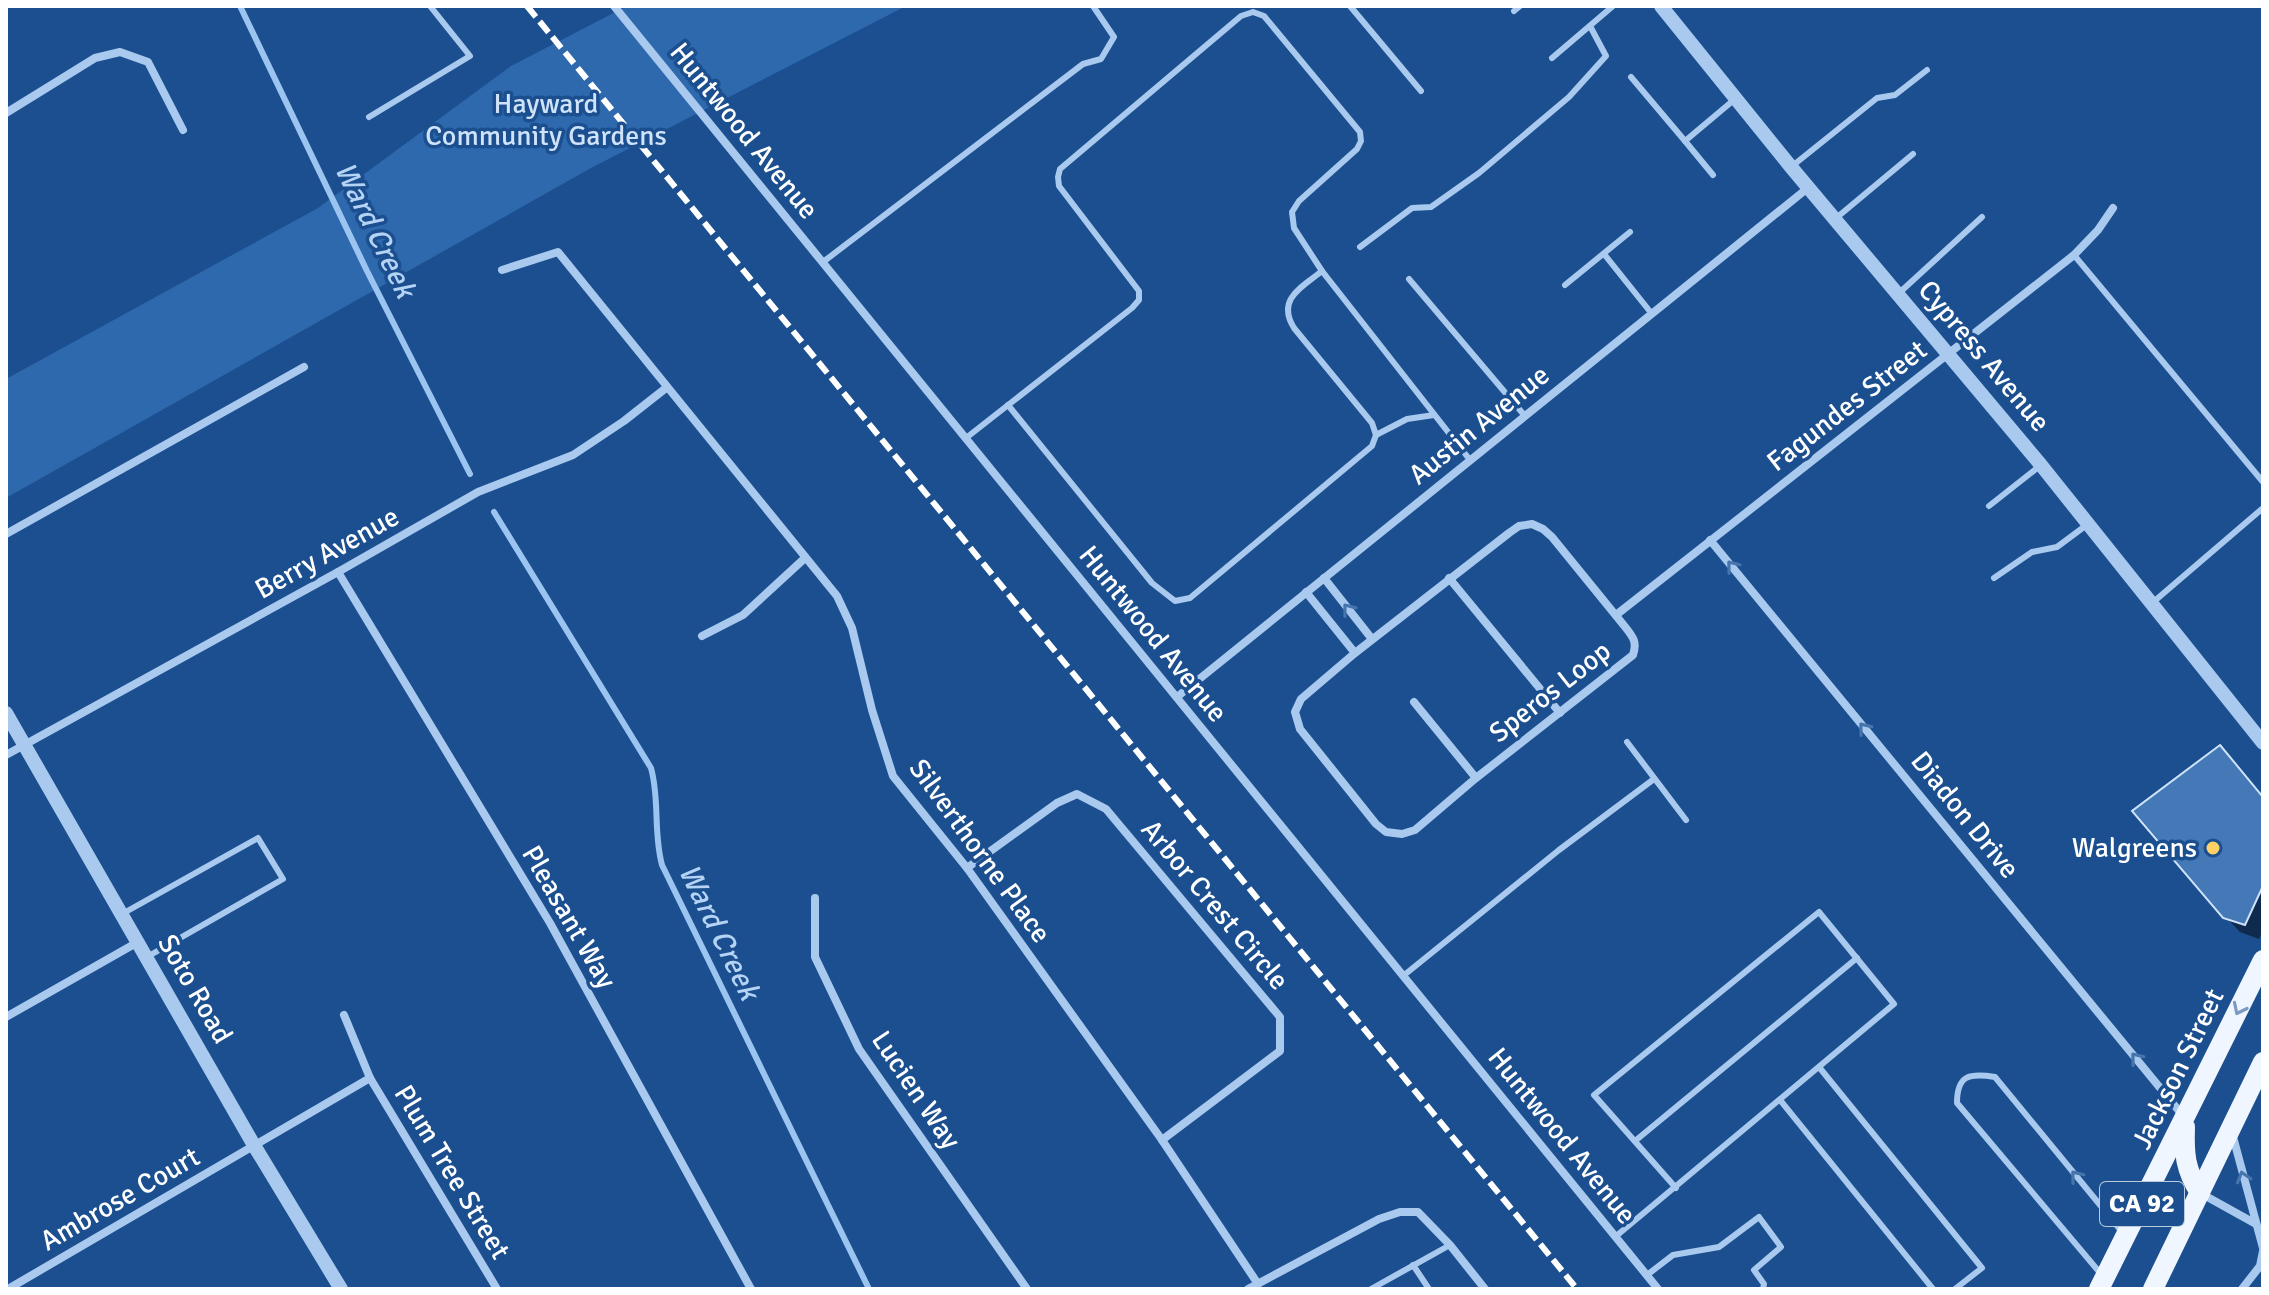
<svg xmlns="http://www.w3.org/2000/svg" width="2269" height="1295" font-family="Signika,sans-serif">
<rect width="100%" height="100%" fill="#1b4f8f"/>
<path fill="#2e69ad" d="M627 6H906L591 168 6 498V379L318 208 511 66Z"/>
<path fill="#0007" d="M2220 748 2263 797V930L2259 939 2240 932 2225 916Z"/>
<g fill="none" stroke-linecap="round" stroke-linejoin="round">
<g stroke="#9cc4f0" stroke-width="6">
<path d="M240 6 367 271 470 474"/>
<path d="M494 512 651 768C660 800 653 832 662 865L869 1289"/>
</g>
</g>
<path fill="#4478b7" stroke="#cfe3fa" stroke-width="2" d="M2220 745 2263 797V886L2245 925 2223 918 2132 811Z"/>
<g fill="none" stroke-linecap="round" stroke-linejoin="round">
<g stroke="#a9c9ee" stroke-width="6">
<path d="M1350 6 1421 91"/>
<path d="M1514 11 1520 6"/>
<path d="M1552 58 1613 6"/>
<path d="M1631 77 1685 141"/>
<path d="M369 117 470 56 430 6"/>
<path d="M1791 167 1877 98 1895 95 1927 70"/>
<path d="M1713 175 1685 141 1735 99"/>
<path d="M1835 219 1913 154"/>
<path d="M1360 247 1412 208 1431 207 1479 173 1569 97 1606 56 1590 26"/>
<path d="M1604 254 1652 314"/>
<path d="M2074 255 2263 482"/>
<path d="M823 262 1083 64 1101 59 1114 37 1093 6"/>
<path d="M1409 279 1525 416"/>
<path d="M1565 285 1630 232"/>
<path d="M1898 294 1982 217"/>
<path d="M1008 405 1152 583 1175 601 1190 598 1372 446 1376 435 1372 423 1294 328C1276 299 1302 287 1322 271"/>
<path d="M1376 435 1407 419 1434 415"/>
<path d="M966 438 1132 308 1139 300V291L1059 186 1058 177 1060 169 1241 16 1253 12 1264 16 1360 132 1361 141 1357 149 1299 201 1292 212 1294 228 1322 271 1470 460"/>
<path d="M1989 506 2041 465"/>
<path d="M1994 578 2032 552 2057 547 2088 524"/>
<path d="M2151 604 2263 508"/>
<path d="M1627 742 1686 820"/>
<path d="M122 914 258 838 283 879 147 957"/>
<path d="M1403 976 1559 850 1654 779"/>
<path d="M1819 1067 1982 1268 1955 1289"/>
<path d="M1780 1100 1933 1289"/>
<path d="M1635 1141 1857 958"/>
<path d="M1615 1237 1894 1004 1819 912 1594 1095 1676 1188"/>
<path d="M1413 1265 1429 1289"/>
<path d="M2101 1274 1957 1103C1957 1075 1969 1073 1995 1077L2123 1233"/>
<path d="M1647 1275 1673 1255 1719 1247 1759 1217 1781 1247 1754 1270 1764 1284 1763 1289"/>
<path d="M1371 1289 1450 1245"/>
</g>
<g stroke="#a9c9ee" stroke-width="8">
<path d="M614 6 1658 1289"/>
<path d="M6 113 95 58 120 52 148 62 183 130"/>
<path d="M502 270 558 252 837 596 852 628 872 710 893 776 967 868 1162 1140 1258 1284"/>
<path d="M1532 524 1543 529 1552 537 1626 628C1634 638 1637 643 1633 655L1476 778 1415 830 1402 834 1386 832 1376 824 1300 729 1295 712 1301 699 1355 653 1509 533 1519 526Z"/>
<path d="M6 534 304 367"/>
<path d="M1710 540 2184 1117"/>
<path d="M338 572 550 923 751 1289"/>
<path d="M1324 578 1372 639"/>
<path d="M1449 578 1560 713"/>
<path d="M1306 592 1355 653"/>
<path d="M1616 615 2074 255 2098 230 2113 208"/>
<path d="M702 636 743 615 805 558"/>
<path d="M1177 697 1809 187"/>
<path d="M1414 702 1476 778"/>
<path d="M6 755 338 572 478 492 573 455 624 421 666 388"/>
<path d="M967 868 1057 803 1077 794 1106 809 1280 1017V1051L1162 1140"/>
<path d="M815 898V957L859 1049 1027 1289"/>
<path d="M344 1015 370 1078 497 1289"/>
<path d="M6 1017 138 942"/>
<path d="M2232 1133 2263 1248"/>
<path d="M2202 1194 2256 1224"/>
<path d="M8 1289 370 1078"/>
<path d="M1248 1289 1379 1219 1400 1212H1418L1450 1245 1485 1289"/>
<path d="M2242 1289 2260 1266 2263 1251"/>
</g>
<g stroke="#a9c9ee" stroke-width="14">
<path d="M1661 6 1791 167 2041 465 2263 743"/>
<path d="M6 713 255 1147 341 1289"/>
</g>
<g stroke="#f0f6ff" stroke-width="20">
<path d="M2185 1127C2184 1154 2185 1169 2200 1193"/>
<path d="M2099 1289 2263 960"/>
<path d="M2153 1289 2263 1062"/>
</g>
<path stroke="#fff" stroke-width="6" stroke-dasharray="14 6" stroke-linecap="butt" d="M527 6 1577 1289"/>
</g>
<defs><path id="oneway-chevron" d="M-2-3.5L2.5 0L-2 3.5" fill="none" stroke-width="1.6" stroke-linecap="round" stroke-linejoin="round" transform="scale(2)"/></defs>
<g stroke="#4674ac">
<use href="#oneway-chevron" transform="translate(1732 566) rotate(-129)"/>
<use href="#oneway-chevron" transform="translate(1348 609) rotate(-128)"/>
<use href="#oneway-chevron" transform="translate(1864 728) rotate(-129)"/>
<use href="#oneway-chevron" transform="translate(2136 1058) rotate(-129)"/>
<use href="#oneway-chevron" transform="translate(2076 1176) rotate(-129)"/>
<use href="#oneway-chevron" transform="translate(2243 1177) rotate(-107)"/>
</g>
<use stroke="#7b9ac1" href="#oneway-chevron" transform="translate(2239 1009) rotate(116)"/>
<circle fill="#ffd166" stroke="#1b4f8f" stroke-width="3" cx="2213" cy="848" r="8"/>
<g text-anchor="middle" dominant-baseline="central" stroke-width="7" stroke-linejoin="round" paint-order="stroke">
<rect fill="#1b4f8f" stroke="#bbcadd" stroke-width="2" x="2100" y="1182" width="84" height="44" rx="6"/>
<g font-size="26" font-weight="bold" fill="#fff">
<text x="2142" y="1204">CA 92</text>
</g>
<g font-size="28" fill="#cfe3fa" stroke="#1b4f8f">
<text x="546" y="104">Hayward<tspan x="546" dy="32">Community Gardens</tspan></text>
</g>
<g font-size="28" fill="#fff" stroke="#1b4f8f">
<text transform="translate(744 131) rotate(51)">Huntwood Avenue</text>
<text transform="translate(1984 356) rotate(50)">Cypress Avenue</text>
<text transform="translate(1847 406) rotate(-38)">Fagundes Street</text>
<text transform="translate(1479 425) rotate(-39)">Austin Avenue</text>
<text transform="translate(327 553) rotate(-29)">Berry Avenue</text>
<text transform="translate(1153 634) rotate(51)">Huntwood Avenue</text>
<text transform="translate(1550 692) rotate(-38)">Speros Loop</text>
<text transform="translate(1965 815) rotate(51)">Diadon Drive</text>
<text transform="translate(980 851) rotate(54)">Silverthorne Place</text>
<text transform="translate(1215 905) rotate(50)">Arbor Crest Circle</text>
<text transform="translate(569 917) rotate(60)">Pleasant Way</text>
<text transform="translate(195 989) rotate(60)">Soto Road</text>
<text transform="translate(2178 1069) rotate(-64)">Jackson Street</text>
<text transform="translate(916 1090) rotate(56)">Lucien Way</text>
<text transform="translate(1562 1136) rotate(51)">Huntwood Avenue</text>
<text transform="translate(452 1172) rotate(59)">Plum Tree Street</text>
<text transform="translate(120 1199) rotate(-30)">Ambrose Court</text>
</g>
<g font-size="28" fill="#fff" stroke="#1b4f8f" text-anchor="end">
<text x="2197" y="848">Walgreens</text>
</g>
<g font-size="30" font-style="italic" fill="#b5d3f5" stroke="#1b4f8f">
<text transform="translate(375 230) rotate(64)">Ward Creek</text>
<text transform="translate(719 932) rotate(64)">Ward Creek</text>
</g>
</g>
<rect width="2269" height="1295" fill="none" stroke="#ffffff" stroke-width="16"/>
</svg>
